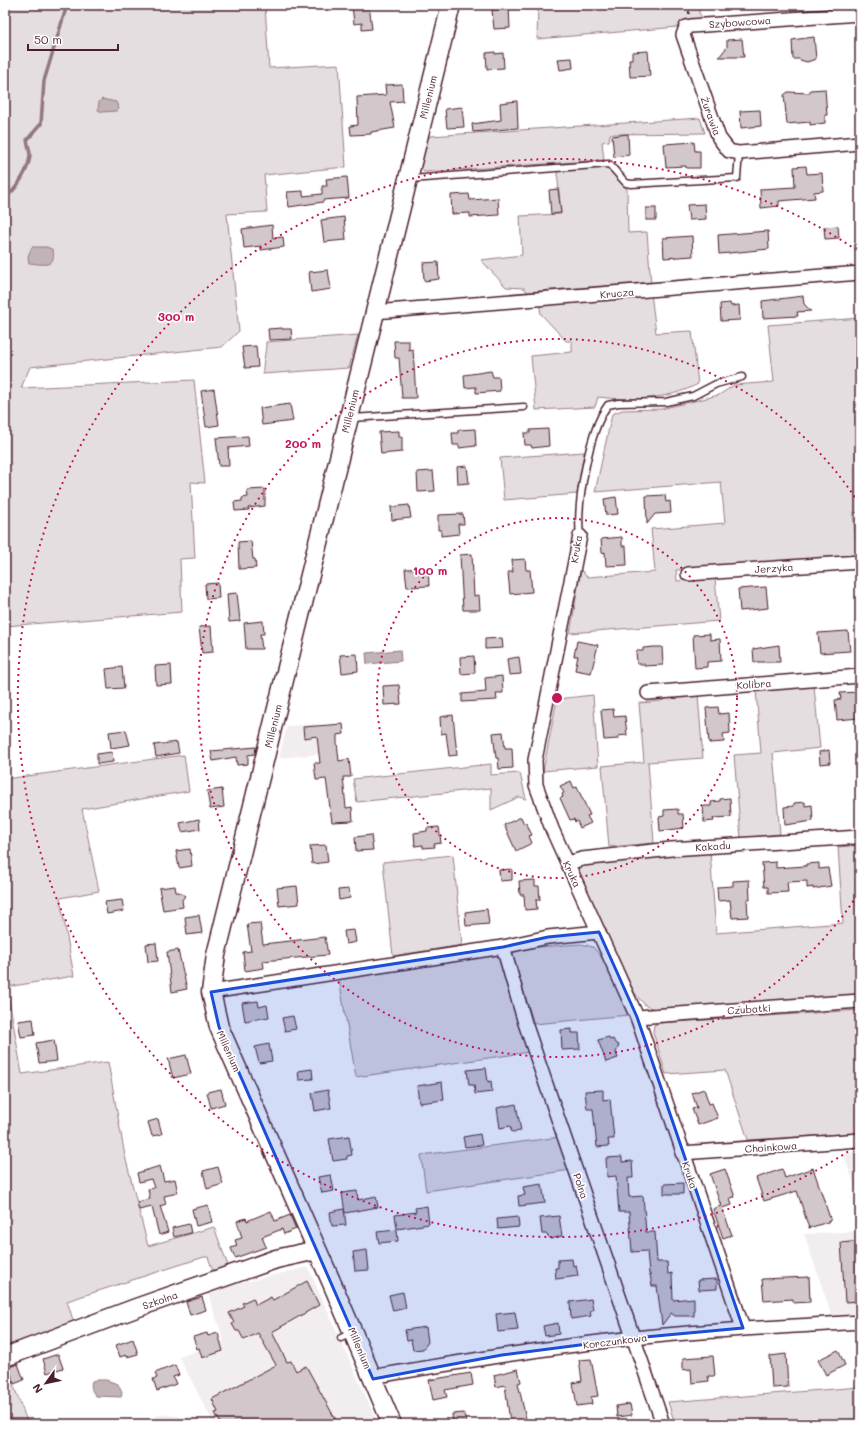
<svg xmlns="http://www.w3.org/2000/svg" width="865" height="1429" font-family="Mali,sans-serif">
<rect width="100%" height="100%" fill="#fff"/>
<filter id="ink" filterUnits="userSpaceOnUse"><feTurbulence type="fractalNoise" baseFrequency=".025" numOctaves="2"/><feDisplacementMap in="SourceGraphic" scale="8" xChannelSelector="R" yChannelSelector="G"/><feConvolveMatrix kernelMatrix="1 2 1 2 8 2 1 2 1" color-interpolation-filters="sRGB"/></filter>
<g filter="url(#ink)">
<g fill="#f2eeef">
<path d="M316 724 317 726 304 727 305 738 319 736 320 754 279 758 287 726Z"/>
<path d="M860 1152V1201L843 1153Z"/>
<path d="M860 1231V1314L832 1316 804 1234Z"/>
<path d="M308 1267 378 1424H142L159 1414 212 1420 179 1357 224 1341 207 1291Z"/>
</g>
<g fill="#e5dee0" stroke="#987e86">
<path d="M5 5H265L269 68 339 64 346 167 264 175 267 212 227 214 239 331 222 347 30 367 21 388 194 380 205 483 191 482 195 558 180 559 182 612 5 626Z"/>
<path d="M540 5H700L699 13 705 21 678 27 537 39 538 6Z"/>
<path d="M700 118 705 133 610 134 609 141 602 142 604 160 425 172 419 166 426 138 431 136Z"/>
<path d="M609 167 627 189 628 233 647 232 651 285 530 295 524 288 506 287 481 260 522 255 520 216 561 214 557 170Z"/>
<path d="M651 293 656 333 692 331 698 384C668 400 631 401 598 397L595 407 536 410 531 356 572 352V341H566L541 314 539 302Z"/>
<path d="M860 318V512L853 513 857 556 676 570 677 581 715 578 719 621 570 633 581 570 587 577 655 572 651 529 725 523 721 482 595 492 612 414 622 410 661 409 719 395 734 385 774 382 768 325Z"/>
<path d="M358 335 349 368 263 374C262 364 266 354 266 342Z"/>
<path d="M584 452 577 494 504 500 500 458Z"/>
<path d="M814 686 820 748 773 753 780 834 741 838 734 755 761 753 756 689Z"/>
<path d="M593 695 598 766 543 771 557 699Z"/>
<path d="M698 695 703 758 648 762 654 843 609 847 602 766 644 762 639 703 661 701 669 697Z"/>
<path d="M184 755 189 791 82 809 99 891 60 898 74 976 7 987 22 1074 108 1062 125 1156 148 1246 214 1227 228 1266 213 1271 208 1257H204L67 1301 74 1323 5 1347V779Z"/>
<path d="M491 764V775L520 773 526 799 519 797 491 810V788L357 802 353 779Z"/>
<path d="M860 845V996L655 1009 646 1006 636 995 605 936 577 874V867L591 864 710 851 716 933 843 923 838 847Z"/>
<path d="M453 855 462 945 393 956 383 862Z"/>
<path d="M581 944 593 947 604 960 629 1015 534 1024 512 954 517 950 526 948Z"/>
<path d="M499 954 530 1052 356 1077 339 979Z"/>
<path d="M860 1010V1133L748 1140 725 1070 666 1074 653 1032 654 1025 659 1023Z"/>
<path d="M560 1137 571 1170 426 1191 421 1155Z"/>
<path d="M6 1365 28 1424H5Z"/>
<path d="M860 1387V1420L804 1424H675L668 1402Z"/>
</g>
<g fill="#c1b3b6" stroke="#91787e">
<path d="M102 99 116 102 119 109 116 111 102 112 98 110 99 102Z"/>
<path d="M32 247H47L53 250C56 269 42 264 29 263L28 256Z"/>
<path d="M400 650 401 661 367 664 366 653Z"/>
<path d="M96 1380H106L118 1384 122 1393 121 1397 96 1396C92 1392 90 1386 92 1381Z"/>
</g>
<g fill="none" stroke-linecap="round" stroke-linejoin="round">
<path stroke="#91787e" stroke-width="3.5" d="M5 198C16 190 29 170 30 155 30 151 28 145 27 140L41 124 44 81 67 5"/>
</g>
<g fill="#d2c7cb" stroke="#4a1f2b">
<path d="M352 5H369L372 29 362 30V23L354 24Z"/>
<path d="M509 8 510 28 494 29 492 10Z"/>
<path d="M814 37 816 59 807 62 800 60V59H793L792 40Z"/>
<path d="M742 39 744 57H719L727 47V40Z"/>
<path d="M648 51 650 76 630 77 629 59H632V52Z"/>
<path d="M495 52V54L503 53 504 68 487 69 486 53Z"/>
<path d="M572 58 573 68 560 70 558 59Z"/>
<path d="M402 84 403 101 390 102 395 128 371 132V134L351 135 350 126 358 125 357 97 386 95 385 85Z"/>
<path d="M825 89 827 115H825V123L810 125V122L787 124 784 95 788 92 810 93V90Z"/>
<path d="M517 101 518 128 473 132 472 124 501 120 500 103Z"/>
<path d="M462 107 464 127 447 128 445 109Z"/>
<path d="M760 110 761 126 741 128 740 111Z"/>
<path d="M628 134 629 155 614 157 612 136Z"/>
<path d="M694 142 695 151H700V168H686V166L666 167 664 144Z"/>
<path d="M806 166 807 174 822 173 823 191 814 192 815 198 779 201V206L761 208 760 189 795 187 794 167Z"/>
<path d="M347 177 349 198 323 200V202L289 207 287 192 303 191V196L322 194V186H327L326 179Z"/>
<path d="M558 189 561 213 551 214 549 190Z"/>
<path d="M469 194 470 200 498 198 499 215 470 217V213L452 214 451 195Z"/>
<path d="M705 204 706 219 689 220 687 205Z"/>
<rect x="646" y="208" width="10" height="12"/>
<path d="M344 217 346 240 324 242 321 220Z"/>
<path d="M272 225 273 238 283 237 284 247 261 250V246L244 248 242 229Z"/>
<path d="M838 226 839 238 825 239 824 227Z"/>
<path d="M768 231 769 249 719 254 718 235Z"/>
<path d="M692 236 693 256 664 258 663 238Z"/>
<path d="M438 262 439 279 424 281 423 263Z"/>
<path d="M328 270 331 289 311 292 309 272Z"/>
<path d="M803 296 804 304 811 311 797 312 798 316 763 318 762 301Z"/>
<path d="M730 303 731 306 739 305 740 320 721 321 720 304Z"/>
<path d="M282 328V329H291L292 339 269 340 268 329Z"/>
<path d="M394 341H409V350L413 349 416 398H402L399 358H395Z"/>
<path d="M256 346 258 367 245 368 242 347Z"/>
<path d="M491 371 493 377H499L500 391 476 393V387L465 388 464 375Z"/>
<path d="M214 389 219 425 206 427 201 391Z"/>
<path d="M290 404 293 421 262 425 260 408Z"/>
<path d="M475 429 476 446 459 448V445H453L452 433H458V430Z"/>
<path d="M548 429 549 446 532 448 531 445H525L524 433H530V430Z"/>
<path d="M399 431V437H402V452L381 454 379 432Z"/>
<path d="M248 436 249 446 228 448 229 466H219L216 438Z"/>
<path d="M467 466 469 483 458 484 457 467Z"/>
<path d="M433 471 435 491 418 492 417 472Z"/>
<path d="M265 489V506L248 508 249 510 235 511 234 502 242 501V498L248 497 247 490Z"/>
<path d="M665 495 666 502 670 501 671 513 655 514 647 524 646 496Z"/>
<path d="M616 497 618 514 606 515 604 499Z"/>
<path d="M409 505 411 518 392 520 391 507Z"/>
<path d="M463 514 464 524H458L459 534 441 536V530H438V515Z"/>
<path d="M622 537V546H626L627 565 606 566 605 552 602 553 601 539Z"/>
<path d="M251 541 253 559H255L256 568 239 569 238 542Z"/>
<path d="M472 554 474 596 479 595 480 610H463L460 555Z"/>
<path d="M525 559 526 570H530L532 592 510 594 508 572H513L512 560Z"/>
<path d="M428 568 429 586 407 587 405 569Z"/>
<path d="M218 583 219 598 206 599 205 584Z"/>
<path d="M766 587 768 608 740 611 738 589Z"/>
<path d="M237 593 240 621 229 622 227 594Z"/>
<path d="M263 621 264 634H260L262 649H246L244 623Z"/>
<path d="M211 626 213 652 202 653 199 627Z"/>
<path d="M848 631 850 651 820 653 818 633Z"/>
<path d="M710 634V640L720 639 721 661 707 662V667L695 668 693 635Z"/>
<path d="M502 638 503 648 485 649V639Z"/>
<path d="M577 641 598 645 591 673 575 670 578 656H574Z"/>
<path d="M779 645 780 662H754L753 649Z"/>
<path d="M654 647H662L663 665 644 666V664H637L636 651H643V648Z"/>
<path d="M357 654 358 671 342 673 340 655Z"/>
<path d="M474 656 475 673 461 674 460 657Z"/>
<path d="M519 657 521 674 509 675 507 659Z"/>
<path d="M171 665 172 684 156 685 155 666Z"/>
<path d="M122 667 124 688 108 689 106 669Z"/>
<path d="M502 676 503 693H496L497 700 462 702V694L486 692 485 678Z"/>
<path d="M399 685 401 704 384 705 383 686Z"/>
<path d="M857 692 859 718 837 720 835 700 841 699 840 693Z"/>
<path d="M718 707 719 714 729 713 730 733 723 734 724 742 709 743 706 708Z"/>
<path d="M613 709 614 717 625 716 627 735 618 736V739L604 740 601 710Z"/>
<path d="M453 715 457 755 449 756 446 733 441 734 440 717Z"/>
<path d="M343 724 344 734 337 735V742L339 761 349 759 351 777H343L346 808 352 807 353 821 332 822 326 779 316 780 314 763H320L317 736 304 738 303 727Z"/>
<path d="M126 730 130 745 111 748 109 732Z"/>
<path d="M503 732 505 748H512L513 768 499 769 498 758H496L493 733Z"/>
<path d="M177 742 179 753 156 757 154 745Z"/>
<path d="M256 747 255 754 248 755V764L237 765 236 757 213 761 211 751Z"/>
<path d="M829 750 830 763 820 764 819 752Z"/>
<path d="M112 752 113 762 97 764V754Z"/>
<path d="M571 781 574 788 577 787 590 815 587 816 591 823 580 828 577 821 575 822 574 819 570 820 560 798 563 797 562 794 564 793 560 786Z"/>
<path d="M222 789 224 807 210 809 207 791Z"/>
<path d="M730 798 731 817 713 818 714 821 704 822 703 806H711V802L720 801V799Z"/>
<path d="M805 802V806L812 805 813 821 785 825 784 807 794 806V803Z"/>
<path d="M678 809V814H683L684 828 660 831 659 817 664 816V810Z"/>
<path d="M521 817 524 824 526 823 532 835 529 836 532 843 516 851 504 825Z"/>
<path d="M199 819 200 829 182 832 180 823Z"/>
<path d="M439 827 441 843 434 844 435 847 423 848V845L415 846 414 833 427 831V828Z"/>
<path d="M371 835 373 850 356 851 355 837Z"/>
<path d="M326 845 328 862 312 864 310 846Z"/>
<path d="M190 849 192 866 179 868 176 851Z"/>
<path d="M776 862V868L806 866V864L819 863V869L828 868 831 886 813 889V887L807 888V881L787 882 788 892 768 893V887H764L762 863Z"/>
<path d="M512 869V880L500 881 499 870Z"/>
<path d="M535 880V886H539L540 900H536L537 909 525 910 524 895H520L519 881Z"/>
<path d="M749 880 750 899H747L748 917 732 918 730 900 718 901 717 887 733 886V881Z"/>
<path d="M175 886 176 892H179L185 896 182 900 183 907 163 910 159 888Z"/>
<path d="M297 886 299 904 279 906 277 888Z"/>
<path d="M349 889 350 898 339 900 338 890Z"/>
<path d="M122 900 124 911 107 914 105 902Z"/>
<path d="M487 909 489 924 466 926 465 912Z"/>
<path d="M199 915 202 933 187 935 185 917Z"/>
<path d="M260 923 263 944 325 937 328 955 263 961 264 968 245 971 243 952 251 951 247 924Z"/>
<path d="M354 930 356 942 346 944 344 931Z"/>
<path d="M156 943 158 961 148 962 146 944Z"/>
<path d="M178 950 187 989 172 992 167 952Z"/>
<path d="M258 1001 259 1007 267 1005 269 1017 245 1021 242 1003Z"/>
<path d="M293 1016 296 1029 285 1031 282 1018Z"/>
<path d="M33 1019 35 1035 21 1037 18 1021Z"/>
<path d="M572 1029V1033H579L580 1049 562 1050 561 1030Z"/>
<path d="M609 1037 610 1040 613 1039 615 1043 619 1045 616 1053 618 1058 606 1062 598 1040Z"/>
<path d="M54 1040 57 1061 39 1063 36 1043Z"/>
<path d="M269 1044 272 1061 259 1063 255 1047Z"/>
<path d="M186 1055 191 1074 173 1078 168 1059Z"/>
<path d="M486 1068 488 1082 491 1081 492 1092 475 1094 474 1085H469L467 1070Z"/>
<path d="M312 1069 313 1079 299 1080 298 1071Z"/>
<path d="M442 1082 444 1100 419 1103 417 1086Z"/>
<path d="M221 1089 225 1104 211 1108 207 1092Z"/>
<path d="M704 1089 709 1104 712 1103 718 1118 698 1125 692 1109 697 1108 692 1093Z"/>
<path d="M328 1090 331 1108 315 1111 312 1093Z"/>
<path d="M603 1090V1100L610 1099 614 1139H608L609 1146 597 1147 593 1109H587L585 1091Z"/>
<path d="M516 1104 521 1131 512 1132 510 1126 500 1128 497 1108Z"/>
<path d="M158 1119 162 1134 152 1136 148 1122Z"/>
<path d="M480 1134 482 1145 465 1147 463 1137Z"/>
<path d="M349 1136 352 1155 347 1156V1159L333 1161 329 1139Z"/>
<path d="M622 1157V1162L632 1161 633 1178H628L629 1197 643 1196 646 1232H655L657 1262H667L668 1274 672 1273 673 1300 694 1298V1316H675L671 1313 662 1325 657 1286H652L650 1274H649L647 1251 632 1252 629 1212H619L616 1176 607 1177 606 1158Z"/>
<path d="M160 1166 164 1181 175 1179 178 1193 164 1196 166 1204 160 1206 168 1232 159 1235 152 1207 139 1210 137 1202 150 1199 148 1189 154 1188 151 1179 139 1182 137 1173Z"/>
<path d="M218 1167 223 1184 207 1189 203 1171Z"/>
<path d="M813 1168 831 1221 809 1228 797 1191 764 1201 756 1178 782 1169 785 1178Z"/>
<path d="M725 1169 735 1197 730 1198 732 1205 722 1208 732 1235 723 1238 713 1209 721 1206 710 1174Z"/>
<path d="M331 1175 334 1191 322 1193 318 1177Z"/>
<path d="M683 1183V1194H664V1184Z"/>
<path d="M542 1184 545 1203 519 1206 518 1196 525 1195 523 1187Z"/>
<path d="M357 1191 358 1200 376 1196 378 1207 345 1213 342 1193Z"/>
<path d="M208 1205 212 1222 196 1226 192 1209Z"/>
<path d="M427 1206 429 1224 397 1229 395 1215 416 1212 415 1208Z"/>
<path d="M344 1209 346 1225 332 1226 330 1212Z"/>
<path d="M271 1211 275 1221 290 1215 296 1229 284 1234 282 1229 262 1237 266 1247 235 1258 231 1248 237 1246 235 1240 242 1238 237 1221 246 1218 247 1221Z"/>
<path d="M559 1216 562 1236 551 1239 546 1234H542L540 1218Z"/>
<path d="M518 1217 519 1227 498 1229 497 1219Z"/>
<path d="M189 1224 191 1233 174 1237 172 1228Z"/>
<path d="M397 1230 398 1241 379 1243 377 1232Z"/>
<path d="M860 1241V1301L845 1302 841 1243Z"/>
<path d="M367 1250 369 1270 355 1271 353 1252Z"/>
<path d="M572 1259 573 1266 576 1265 578 1276 556 1279 555 1268H558V1260Z"/>
<path d="M809 1277 810 1302 793 1303V1299L764 1301 762 1279Z"/>
<path d="M717 1279V1289L699 1290 698 1280Z"/>
<path d="M307 1281 319 1305 272 1332 287 1362 291 1361 296 1371 306 1366 338 1424H221L215 1413 218 1412 212 1399 276 1365 258 1333 244 1340 239 1331H236L232 1324 234 1323 229 1313 244 1306 242 1303 253 1298 256 1305 271 1297 273 1300Z"/>
<path d="M403 1292 406 1308 393 1311 389 1295Z"/>
<path d="M202 1297 206 1310 190 1315 186 1302Z"/>
<path d="M591 1299 593 1310 590 1311 591 1316 571 1319 570 1302Z"/>
<path d="M515 1312 518 1330 498 1332 496 1314Z"/>
<path d="M558 1323 559 1334 545 1336 543 1326Z"/>
<path d="M426 1327 428 1342 423 1349 413 1350 411 1340 407 1341 405 1330Z"/>
<path d="M207 1333 208 1336 218 1333 223 1351 202 1358 199 1348 197 1349 193 1337Z"/>
<path d="M133 1339 138 1354 127 1357 126 1355 120 1357 116 1345Z"/>
<path d="M838 1350 845 1365 826 1375 818 1360Z"/>
<path d="M58 1354 63 1368 47 1373 43 1359Z"/>
<path d="M786 1354 788 1387 772 1388 770 1356Z"/>
<path d="M713 1356 715 1376H708L709 1381 692 1383 691 1369 683 1370V1358Z"/>
<path d="M591 1359 598 1396 591 1397 592 1404 577 1406 573 1383 582 1381 579 1360Z"/>
<path d="M18 1364 24 1380 14 1384 9 1367Z"/>
<path d="M175 1365 179 1375 173 1377 176 1384 157 1391 153 1379 157 1378 155 1373Z"/>
<path d="M518 1369 521 1382 518 1383 526 1419 510 1422 505 1385 496 1387 494 1375Z"/>
<path d="M471 1373 473 1385 445 1390 447 1397 433 1400 429 1380Z"/>
<path d="M630 1404 632 1415 617 1417 616 1406Z"/>
<path d="M464 1413 466 1424H453L452 1414Z"/>
</g>
<g fill="none" stroke-linecap="round" stroke-linejoin="round">
<g stroke="#4a1f2b" stroke-width="9">
<g id="lane">
<path d="M411 179 609 164 626 183 631 184 737 178 739 153"/>
<path d="M352 418 524 407"/>
<path d="M580 536C576 504 589 430 608 405L618 403 666 402 693 396 716 384 742 377"/>
<path d="M341 1338 352 1333"/>
</g>
</g>
<g stroke="#4a1f2b" stroke-width="16">
<g id="street">
<path d="M860 14 691 26 686 27 683 35 719 138 729 151 739 153 860 143"/>
<path d="M374 312 860 273"/>
<path d="M580 536 535 760 536 785 552 829 637 1017 743 1328"/>
<path d="M688 574 860 562"/>
<path d="M648 693 860 676"/>
<path d="M568 863 582 859 671 849 860 837"/>
<path d="M503 947 525 1023 663 1424"/>
<path d="M211 992 503 947 548 937 599 932"/>
<path d="M637 1017 860 1001"/>
<path d="M682 1153 860 1140"/>
<path d="M373 1379 383 1375C466 1361 550 1347 634 1338 709 1330 785 1327 860 1322"/>
</g>
</g>
<g stroke="#4a1f2b" stroke-width="21">
<g id="secondary">
<path d="M5 1357 136 1308 276 1259 317 1250"/>
<path d="M392 1424 331 1281 219 1027 211 992 216 955 451 5"/>
</g>
</g>
<path stroke="#4a1f2b" stroke-width="2" stroke-dasharray="3 3" stroke-linecap="butt" d="M689 14V5"/>
<use href="#lane" stroke="#fff" stroke-width="6"/>
<use href="#street" stroke="#fff" stroke-width="13"/>
<use href="#secondary" stroke="#fff" stroke-width="18"/>
</g>
</g>
<path fill="#1d4ed8" fill-opacity="0.2" stroke="#1d4ed8" stroke-width="3" stroke-linejoin="round" d="M599 932 637 1017 743 1328 634 1338 502 1355 373 1379 219 1027 211 992 503 947 548 937Z"/>
<g fill="none" stroke="#c2185b" stroke-width="2" stroke-dasharray="2 4">
<circle cx="557" cy="698" r="180"/>
<path d="M860 891A359 359 0 1 1 860 505"/>
<path d="M858 1145A539 539 0 1 1 858 251"/>
</g>
<g text-anchor="middle" dominant-baseline="central" stroke-width="3.5" stroke-linejoin="round" paint-order="stroke">
<g font-size="10" fill="#4a1f2b" stroke="#fff">
<text transform="translate(740 22) rotate(-4)">Szybowcowa</text>
<text transform="translate(428 97) rotate(-76)">Millenium</text>
<text transform="translate(711 116) rotate(70)">Żurawia</text>
<text transform="translate(617 293) rotate(-5)">Krucza</text>
<text transform="translate(350 411) rotate(-76)">Millenium</text>
<text transform="translate(576 549) rotate(-81)">Kruka</text>
<text transform="translate(774 568) rotate(-4)">Jerzyka</text>
<text transform="translate(754 684) rotate(-4)">Kolibra</text>
<text transform="translate(273 726) rotate(-76)">Millenium</text>
<text transform="translate(713 846) rotate(-4)">Kakadu</text>
<text transform="translate(572 874) rotate(65)">Kruka</text>
<text transform="translate(749 1009) rotate(-4)">Czubatki</text>
<text transform="translate(229 1051) rotate(66)">Millenium</text>
<text transform="translate(771 1147) rotate(-4)">Choinkowa</text>
<text transform="translate(690 1175) rotate(71)">Kruka</text>
<text transform="translate(581 1186) rotate(71)">Polna</text>
<text transform="translate(160 1300) rotate(-19)">Szkolna</text>
<text transform="translate(615 1341) rotate(-7)">Korczunkowa</text>
<text transform="translate(360 1348) rotate(67)">Millenium</text>
</g>
</g>
<circle cx="557" cy="698" r="6" fill="#c2185b" stroke="#fff" stroke-width="2"/>
<g font-size="12" text-anchor="middle" font-weight="bold" fill="#c2185b" stroke="#fff" stroke-width="3.5" stroke-linejoin="round" paint-order="stroke">
<text x="176" y="321">300 m</text>
<text x="303" y="448">200 m</text>
<text x="430" y="575">100 m</text>
</g>
<rect width="865" height="1429" fill="none" stroke="#fff" stroke-width="20"/>
<rect x="10" y="10" width="845" height="1409" fill="none" stroke="#4a1f2b" stroke-width="1.5" filter="url(#ink)"/>
<g transform="translate(46 1383) rotate(237)" stroke="#ffffff" stroke-width="3" paint-order="stroke">
<path d="M0-3L7 15L0 10L-7 15Z" fill="#4a1f2b"/>
<text y="-6" font-size="11" font-weight="bold" text-anchor="middle" fill="#4a1f2b">N</text>
</g>
<path d="M28 44v6h90v-6" fill="none" stroke="#4a1f2b" stroke-width="2"/>
<text x="34" y="44" font-size="12" fill="#4a1f2b" stroke="#ffffff" stroke-width="3" paint-order="stroke">50 m</text>
</svg>
